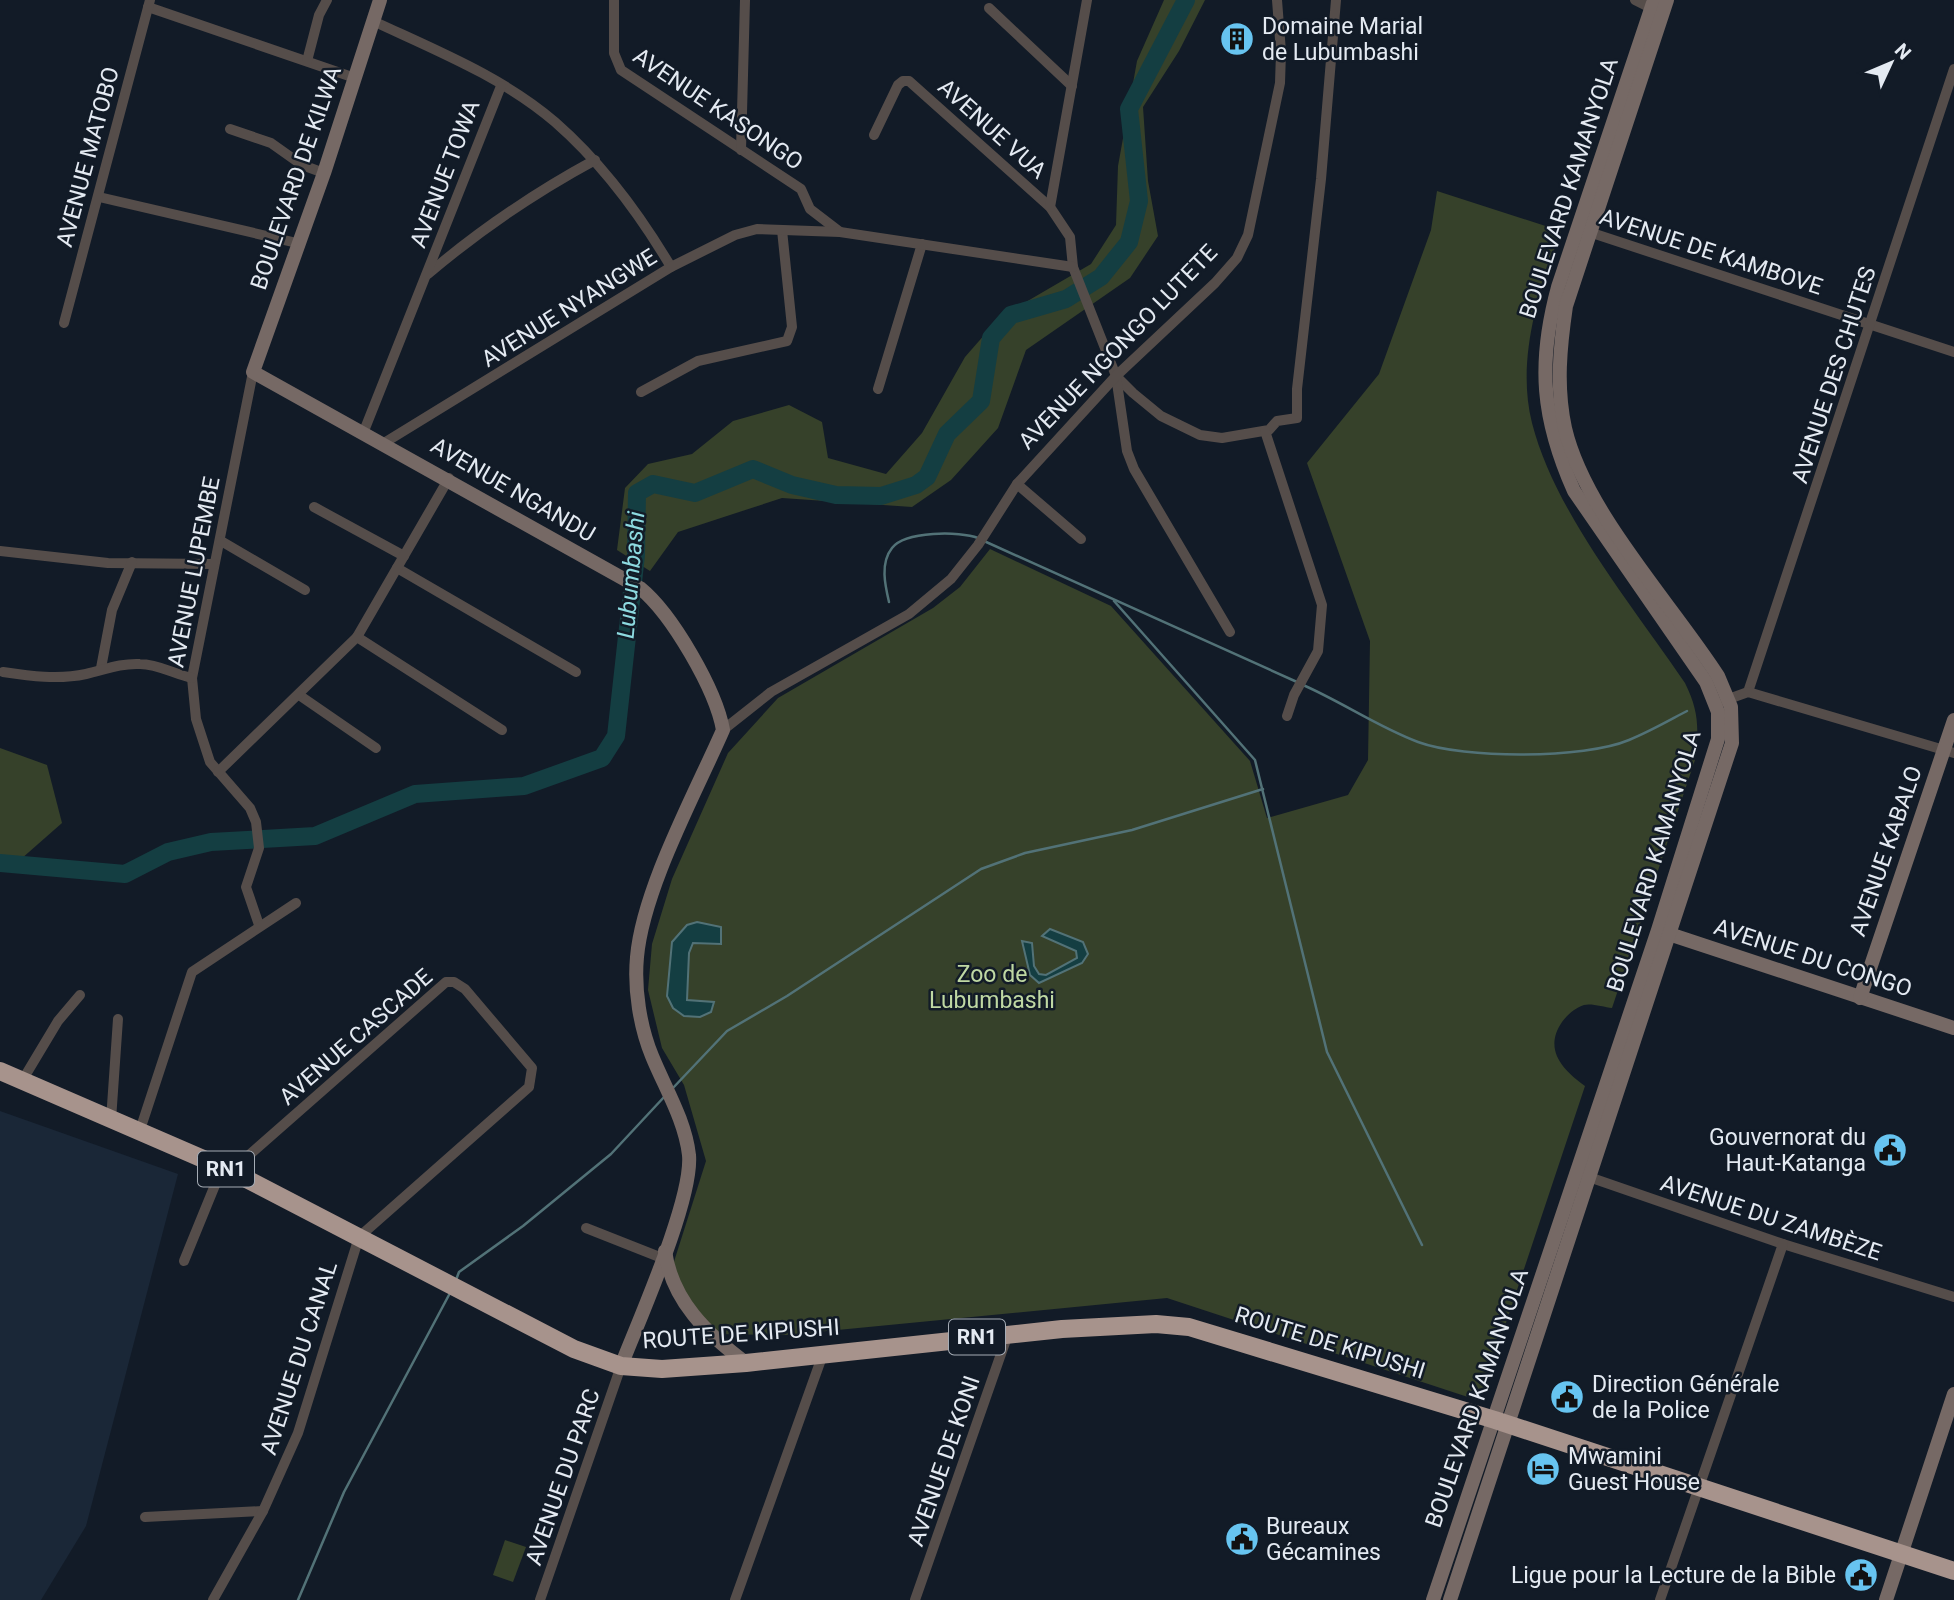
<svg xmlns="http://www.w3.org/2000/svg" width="1954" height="1600" font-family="Roboto,sans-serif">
<rect width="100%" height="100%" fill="#121b27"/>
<path fill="#1a2737" d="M0 1111 178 1174 86 1526 41 1600H0Z"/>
<g fill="#36412a">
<path d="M1164 0H1205L1179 51 1143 107 1148 181 1158 236 1130 278 1026 350 998 428 951 480 912 507 782 498 678 532 650 571 617 550 625 488 648 464 692 454 733 421 789 405 822 422 828 458 886 474 922 433 965 357 1000 317 1091 264 1116 225 1118 166 1137 61Z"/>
<path d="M1437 191 1561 231C1539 290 1516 359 1532 423 1555 513 1633 606 1685 683 1699 711 1699 729 1695 760L1612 1008C1604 1007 1591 1003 1584 1005 1575 1008 1567 1015 1562 1022 1543 1050 1563 1070 1585 1086L1480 1401 1167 1298 786 1335 712 1334 671 1271 706 1161 684 1085 662 1048 648 990 652 944 672 879 728 753 778 698 933 608 960 587 990 549 1111 606 1250 761 1267 818 1348 795 1368 760 1370 641 1307 463 1379 374 1431 230Z"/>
<path d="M0 748 47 765 62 823 21 859 0 858Z"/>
<path d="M505 1540 526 1547 513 1582 493 1575Z"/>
</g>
<g fill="#143e42" stroke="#527277" stroke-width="2">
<path d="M697 922 721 927V944L693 943 689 953 687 1000 714 1002 711 1012 700 1017 684 1016 673 1008 667 996 672 942 687 925Z"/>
<path d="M1050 929 1083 942 1088 954 1082 963 1039 983 1030 975 1022 941 1032 943 1034 966 1039 974 1046 975 1077 958 1076 951 1042 936Z"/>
</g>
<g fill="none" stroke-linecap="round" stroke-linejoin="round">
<g stroke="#527277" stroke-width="2.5">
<path d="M984 541 1297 682"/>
<path d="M1114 601 1255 760 1327 1052 1422 1245"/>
<path d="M889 602C885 585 880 563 892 548 905 531 960 531 978 538"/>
<path d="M1303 685C1342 702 1378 727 1418 742 1464 759 1584 759 1629 740 1649 732 1668 721 1687 711"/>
<path d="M672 1089 727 1031 787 996 981 869 1025 853 1132 830 1263 789"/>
<path d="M456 1280 459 1272 523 1226 611 1154 665 1096"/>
<path d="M298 1600 344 1492 450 1293"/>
</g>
<path stroke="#143e42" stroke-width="18" d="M0 863 125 874 168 852 211 842 315 836 415 794 524 786 602 758 616 736 636 555 637 493 653 484 695 493 753 469 792 485 836 495 881 496 916 485 927 477 947 434 981 401 991 338 1011 315 1066 299 1101 277 1129 242 1139 201 1129 109 1186 0"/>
<g stroke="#554d4a" stroke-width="10">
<path d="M614 0V53L621 70 801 189 810 209 840 232"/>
<path d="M1635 0 1651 8"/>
<path d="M148 7 355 78"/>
<path d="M989 8 1072 86"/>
<path d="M373 21C435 50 503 77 555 122 603 164 639 213 671 267"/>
<path d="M307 61 319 15 327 0"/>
<path d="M230 129 271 143 302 165 324 173"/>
<path d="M874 135 898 85 903 81H909L1050 207 1070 237 1073 267 1116 376 1133 393 1161 416 1200 435 1222 438 1269 430 1277 421 1297 418V389L1321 179 1336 0"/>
<path d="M741 150 745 0"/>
<path d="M99 197 297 243"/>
<path d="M1050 207 1087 0"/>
<path d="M1586 231 1954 352"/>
<path d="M428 274C481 229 534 193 595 160"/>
<path d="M64 323 150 0"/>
<path d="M253 372 192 678 196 719 210 762 250 808 256 822 259 848 246 887 259 925"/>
<path d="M1116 376 1127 451 1134 469 1230 632"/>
<path d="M878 389 922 244"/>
<path d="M641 392 698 361 787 341 792 327 782 230"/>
<path d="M364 431 501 86"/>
<path d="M1265 431 1322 605 1318 651 1294 695 1287 716"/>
<path d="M384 443 671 267 735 235 757 229 840 232 1073 267"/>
<path d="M1017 484 1081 539"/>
<path d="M314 507 404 556"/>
<path d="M221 541 305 590"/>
<path d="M0 551 108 563 214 564"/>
<path d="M397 568 576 672"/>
<path d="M357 637 502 730"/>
<path d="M101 668 112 610 132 562"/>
<path d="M3 672C30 676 58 680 86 674 104 670 120 663 140 664 158 664 174 674 192 678"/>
<path d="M1748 692 1954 69"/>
<path d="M299 695 376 748"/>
<path d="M1723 701 1748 692 1954 753"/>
<path d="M723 730 771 692 909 614 951 579 978 545 1017 484 1116 376 1215 283 1237 258 1248 235 1280 83 1281 52 1277 0"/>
<path d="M218 772 357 637 449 478"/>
<path d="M22 1081 58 1021 80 995"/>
<path d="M111 1120 118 1019"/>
<path d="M139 1133 192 972 296 903"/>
<path d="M1586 1176 1783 1244 1954 1297"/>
<path d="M586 1228 662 1258"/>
<path d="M184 1261 222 1168"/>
<path d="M145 1517 263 1511"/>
<path d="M213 1600 263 1511 298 1433 359 1237 529 1087 532 1068 465 989 454 982H446L231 1171"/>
<path d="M540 1600 621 1366"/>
<path d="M735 1600 823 1354"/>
<path d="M915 1600 1008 1334"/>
<path d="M1660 1600 1783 1244"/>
</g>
<g stroke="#766965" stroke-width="14">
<path d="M380 0 324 173 253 372 640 588C672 614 716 690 723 730 695 794 643 889 637 957 634 989 640 1027 652 1056 665 1088 685 1120 689 1155 693 1199 639 1320 621 1366"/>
<path d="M1663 932 1954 1028"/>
<path d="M1860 998 1954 720"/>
<path d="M665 1251C672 1301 707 1334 746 1363"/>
<path d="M1433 1600 1658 930 1718 739V712L1706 682 1574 491C1542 419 1537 364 1558 287L1654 0"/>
<path d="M1450 1600 1732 743 1731 707 1718 676C1671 603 1584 511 1565 428 1556 387 1560 347 1566 306L1667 0"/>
<path d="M1886 1600 1954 1394"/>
</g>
<path stroke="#a7938c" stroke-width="18" d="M0 1071 231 1171 574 1349 621 1366 662 1369 746 1363 1062 1329 1156 1324 1189 1327 1495 1420 1954 1571"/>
</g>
<defs>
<g id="building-disc" transform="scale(1.75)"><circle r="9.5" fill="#67c4f0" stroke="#121b27"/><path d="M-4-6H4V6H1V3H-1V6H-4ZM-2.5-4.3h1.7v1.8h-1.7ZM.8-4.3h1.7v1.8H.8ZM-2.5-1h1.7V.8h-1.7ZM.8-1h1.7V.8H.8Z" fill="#111"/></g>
<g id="civic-disc" transform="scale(1.75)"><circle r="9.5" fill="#67c4f0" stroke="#121b27"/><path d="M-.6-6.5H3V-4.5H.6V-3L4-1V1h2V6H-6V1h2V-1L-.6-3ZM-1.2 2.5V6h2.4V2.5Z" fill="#111"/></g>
<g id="hotel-disc" transform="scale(1.75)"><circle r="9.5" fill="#67c4f0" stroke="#121b27"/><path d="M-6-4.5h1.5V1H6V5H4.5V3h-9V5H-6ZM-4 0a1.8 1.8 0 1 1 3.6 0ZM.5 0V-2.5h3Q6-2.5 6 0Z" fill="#111"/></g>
</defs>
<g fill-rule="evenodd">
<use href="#building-disc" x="1237" y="39"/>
<use href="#civic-disc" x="1890" y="1150"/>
<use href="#civic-disc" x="1567" y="1397"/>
<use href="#hotel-disc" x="1543" y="1469"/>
<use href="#civic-disc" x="1242" y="1539"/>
<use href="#civic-disc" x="1861" y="1575"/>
</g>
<g text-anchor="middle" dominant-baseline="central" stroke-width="5" stroke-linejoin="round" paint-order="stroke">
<g fill="#121b27" stroke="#a5acb5" stroke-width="2">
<rect x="198" y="1151.5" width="56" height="35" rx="5"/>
<rect x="949" y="1319.5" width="56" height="35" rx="5"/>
</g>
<g font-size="21" font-weight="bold" fill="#e4eaf2">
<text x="226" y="1169">RN1</text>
<text x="977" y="1337">RN1</text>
</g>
<g font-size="23" fill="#e4eaf2" stroke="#121b27" text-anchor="start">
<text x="1262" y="26">Domaine Marial<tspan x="1262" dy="26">de Lubumbashi</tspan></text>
<text x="1866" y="1137" text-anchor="end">Gouvernorat du<tspan x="1866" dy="26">Haut-Katanga</tspan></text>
<text x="1592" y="1384">Direction Générale<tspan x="1592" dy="26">de la Police</tspan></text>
<text x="1568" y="1456">Mwamini<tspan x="1568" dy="26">Guest House</tspan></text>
<text x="1266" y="1526">Bureaux<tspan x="1266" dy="26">Gécamines</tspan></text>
<text x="1836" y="1575" text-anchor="end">Ligue pour la Lecture de la Bible</text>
</g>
<g font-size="23" fill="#e4eaf2" stroke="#121b27">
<text transform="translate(718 109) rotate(34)">AVENUE KASONGO</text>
<text transform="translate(992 129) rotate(42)">AVENUE VUA</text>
<text transform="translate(88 157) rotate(-75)">AVENUE MATOBO</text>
<text transform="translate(445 174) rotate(-69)">AVENUE TOWA</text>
<text transform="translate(296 178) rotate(-71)">BOULEVARD DE KILWA</text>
<text transform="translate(1569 188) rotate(-72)">BOULEVARD KAMANYOLA</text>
<text transform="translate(1711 252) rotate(18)">AVENUE DE KAMBOVE</text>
<text transform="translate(569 308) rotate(-32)">AVENUE NYANGWE</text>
<text transform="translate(1118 347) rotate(-46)">AVENUE NGONGO LUTETE</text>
<text transform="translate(1834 375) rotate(-72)">AVENUE DES CHUTES</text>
<text transform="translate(513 490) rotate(30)">AVENUE NGANDU</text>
<text transform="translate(194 572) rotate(-79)">AVENUE LUPEMBE</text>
<text transform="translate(1886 851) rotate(-71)">AVENUE KABALO</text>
<text transform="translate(1654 861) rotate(-73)">BOULEVARD KAMANYOLA</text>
<text transform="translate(1813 958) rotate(18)">AVENUE DU CONGO</text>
<text transform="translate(356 1037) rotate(-41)">AVENUE CASCADE</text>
<text transform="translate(1771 1218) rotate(18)">AVENUE DU ZAMBÈZE</text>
<text transform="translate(741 1334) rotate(-4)">ROUTE DE KIPUSHI</text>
<text transform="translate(1330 1343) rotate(17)">ROUTE DE KIPUSHI</text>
<text transform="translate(299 1358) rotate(-72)">AVENUE DU CANAL</text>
<text transform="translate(1477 1398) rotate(-71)">BOULEVARD KAMANYOLA</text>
<text transform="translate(944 1461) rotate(-71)">AVENUE DE KONI</text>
<text transform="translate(563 1477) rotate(-71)">AVENUE DU PARC</text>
</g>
<g font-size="23" fill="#bfd8a3" stroke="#121b27">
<text x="992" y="974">Zoo de<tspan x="992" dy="26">Lubumbashi</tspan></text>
</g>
<g font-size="24" font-style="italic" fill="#8ddae0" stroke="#121b27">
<text transform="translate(631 575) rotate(-85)">Lubumbashi</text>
</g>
</g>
<g transform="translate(1891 63) rotate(46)" stroke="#121b27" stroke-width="5" paint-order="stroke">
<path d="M0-5L12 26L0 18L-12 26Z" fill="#e4eaf2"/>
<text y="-10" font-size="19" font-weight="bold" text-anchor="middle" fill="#e4eaf2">N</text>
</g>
</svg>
